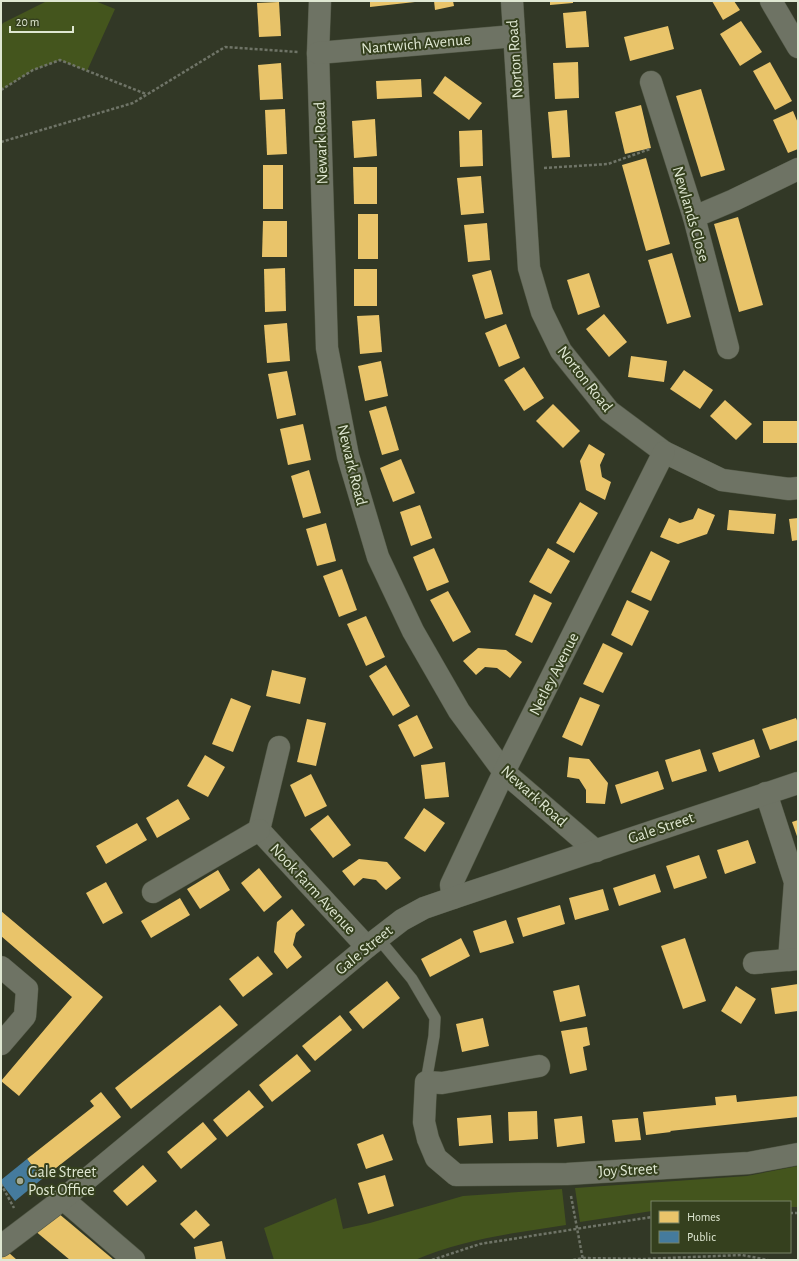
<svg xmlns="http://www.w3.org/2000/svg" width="799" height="1261" font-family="'Alegreya Sans',sans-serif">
<rect width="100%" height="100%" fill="#323826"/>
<g fill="#44551d">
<path d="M47 1H95L115 9 87 71 60 60 33 70 1 90V26L3 23Z"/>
<path d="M798 1166V1207H790V1202H652V1211L580 1222 575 1188 747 1176Z"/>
<path d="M562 1189 566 1225C514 1233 464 1239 415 1260H274L264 1228 336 1198 343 1229 370 1223 463 1196Z"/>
</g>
<g fill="#e9c46a">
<path d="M370 1H415V2L370 7Z"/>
<path d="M434 1H453L454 6 435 10Z"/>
<path d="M550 1H573V3L550 5Z"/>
<path d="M712 1H734L740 10 723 20Z"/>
<path d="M279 2 281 36 259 37 257 3Z"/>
<path d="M586 11 589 47 566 48 563 13Z"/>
<path d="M741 21 762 52 740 66 720 34Z"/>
<path d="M668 26 674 49 630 61 624 37Z"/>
<path d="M578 62 579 98 555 99 553 63Z"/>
<path d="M770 62 792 101 775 110 753 71Z"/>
<path d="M281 63 283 99 260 100 258 65Z"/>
<path d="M445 76 482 103 469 120 433 93Z"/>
<path d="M421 79 422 97 377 99 376 81Z"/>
<path d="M701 89 725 170 701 177 676 96Z"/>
<path d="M641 105 651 148 625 154 615 112Z"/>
<path d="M285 109 287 154 267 155 265 110Z"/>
<path d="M567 110 570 157 552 158 548 112Z"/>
<path d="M793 111 798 123V149L788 153 773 120Z"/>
<path d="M375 119 377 156 354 158 352 121Z"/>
<path d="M482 130 483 166 460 167 459 131Z"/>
<path d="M646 158 670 244 646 251 622 165Z"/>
<rect x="263" y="165" width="20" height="44"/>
<path d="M353 167H377V204H354Z"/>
<path d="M481 176 484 213 461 215 457 178Z"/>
<rect x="358" y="214" width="20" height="45"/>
<path d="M738 217 763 305 739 312 714 224Z"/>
<path d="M263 221H287V257H262Z"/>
<path d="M487 223 490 260 468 262 464 225Z"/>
<path d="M672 253 691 317 667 324 648 260Z"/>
<path d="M285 268 286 311 265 312 264 269Z"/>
<rect x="354" y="269" width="23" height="37"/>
<path d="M491 270 503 314 485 319 472 275Z"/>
<path d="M589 273 600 307 578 315 567 280Z"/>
<path d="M604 314 627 342 609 357 586 329Z"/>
<path d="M379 315 382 352 360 354 357 316Z"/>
<path d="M287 323 290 361 267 363 264 325Z"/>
<path d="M506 324 520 358 499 367 485 333Z"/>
<path d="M631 356 667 361 664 382 628 377Z"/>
<path d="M381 361 388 396 365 401 358 366Z"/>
<path d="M524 367 544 398 524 411 504 380Z"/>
<path d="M684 370 713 390 700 409 670 389Z"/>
<path d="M287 371 296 415 277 419 268 374Z"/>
<path d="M725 400 752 424 736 440 710 416Z"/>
<path d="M553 404 580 431 563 448 536 421Z"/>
<path d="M386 406 399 450 382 455 369 411Z"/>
<rect x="763" y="421" width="35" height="22"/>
<path d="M303 424 311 460 288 465 280 429Z"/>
<path d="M589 444 605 454 600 465 602 477 611 482 605 500 586 490 580 461Z"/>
<path d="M401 459 415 493 393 502 380 468Z"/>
<path d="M309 470 321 513 303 518 291 476Z"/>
<path d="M580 502 598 513 574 553 556 543Z"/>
<path d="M420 505 432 538 411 546 400 512Z"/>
<path d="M698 508 715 515 707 534 678 544 660 537 669 518 680 523 693 519Z"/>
<path d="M729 510 776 514 774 534 727 530Z"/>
<path d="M798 518V540L792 541 789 519Z"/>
<path d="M326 523 336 561 317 566 306 529Z"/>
<path d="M434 548 449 582 427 591 413 557Z"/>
<path d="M548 548 570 561 551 594 529 582Z"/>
<path d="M651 551 670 561 651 601 631 592Z"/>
<path d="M342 569 357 610 339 617 323 576Z"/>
<path d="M448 591 471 632 453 642 430 600Z"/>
<path d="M534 594 552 603 532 643 515 635Z"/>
<path d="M627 600 649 611 632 646 611 635Z"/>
<path d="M366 616 385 657 366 666 347 624Z"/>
<path d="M603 643 623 653 603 693 583 684Z"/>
<path d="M478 648 506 650 522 662 510 678 497 668 485 667 476 675 463 661Z"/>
<path d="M386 665 410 706 393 716 369 676Z"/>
<path d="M272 670 306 678 300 704 266 696Z"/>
<path d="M580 697 600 705 582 746 562 737Z"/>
<path d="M231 698 251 706 233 752 212 744Z"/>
<path d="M417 715 433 748 414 757 398 725Z"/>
<path d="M796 718 798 723V740L770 750 762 729Z"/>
<path d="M307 719 326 723 316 766 297 762Z"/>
<path d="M754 739 760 757 719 772 712 753Z"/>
<path d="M700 749 707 771 672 782 665 760Z"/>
<path d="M205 755 225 767 208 797 187 786Z"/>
<path d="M569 757 589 759 608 783 605 804 586 803V790L579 779 567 777Z"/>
<path d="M445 762 449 797 425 799 421 765Z"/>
<path d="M658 771 664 789 621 804 615 785Z"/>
<path d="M311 774 327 806 305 817 290 785Z"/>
<path d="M178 799 190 819 157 838 146 818Z"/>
<path d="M424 808 445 823 425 852 404 838Z"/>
<path d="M328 815 351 845 333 858 310 829Z"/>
<path d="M798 820V839L792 822Z"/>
<path d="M137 823 147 840 106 864 96 846Z"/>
<path d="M748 840 756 863 725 874 717 850Z"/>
<path d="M699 855 707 878 674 889 666 866Z"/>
<path d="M359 859 387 862 401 878 386 890 376 880 363 878 354 886 342 871Z"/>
<path d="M259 868 282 897 264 912 241 883Z"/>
<path d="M218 870 230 890 200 909 187 889Z"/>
<path d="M655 874 661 892 619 906 613 888Z"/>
<path d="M106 882 123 913 103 924 86 893Z"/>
<path d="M603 889 609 910 575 920 569 898Z"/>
<path d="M180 898 190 915 151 938 141 921Z"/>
<path d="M560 905 565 924 523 937 517 918Z"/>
<path d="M292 909 305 925 296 933 293 945 302 957 287 969 274 952 277 922Z"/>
<path d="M1 911 103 997 19 1096 1 1081 72 997 1 936Z"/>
<path d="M506 920 514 943 480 953 473 931Z"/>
<path d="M461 938 470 956 430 977 421 959Z"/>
<path d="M685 938 706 1001 683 1009 661 946Z"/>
<path d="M258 956 273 974 243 997 229 979Z"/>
<path d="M387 981 400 998 363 1029 349 1012Z"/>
<path d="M798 984V1011L775 1014 771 988Z"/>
<path d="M579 985 586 1016 560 1022 553 991Z"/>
<path d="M736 986 756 999 741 1024 721 1011Z"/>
<path d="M220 1005 238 1025 131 1109 115 1088Z"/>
<path d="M340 1015 352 1030 315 1061 302 1046Z"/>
<path d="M483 1018 489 1046 462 1052 456 1024Z"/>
<path d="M587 1027 590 1045 583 1047 587 1070 570 1074 561 1031Z"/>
<path d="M297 1054 311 1071 272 1102 259 1085Z"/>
<path d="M249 1090 264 1107 227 1137 213 1120Z"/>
<path d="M101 1092 121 1117 42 1179 27 1159 94 1106 90 1101Z"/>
<path d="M736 1095 737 1102 798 1096V1117L670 1131 671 1132 646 1135 643 1112 716 1105 715 1097Z"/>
<path d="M537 1111 538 1139 509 1141 508 1112Z"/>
<path d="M491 1115 493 1143 459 1146 457 1118Z"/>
<path d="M582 1116 585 1143 557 1147 554 1119Z"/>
<path d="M638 1118 641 1140 615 1142 612 1120Z"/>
<path d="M203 1122 217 1139 181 1169 167 1152Z"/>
<path d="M383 1134 393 1160 366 1169 357 1144Z"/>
<path d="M143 1165 157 1181 127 1206 113 1191Z"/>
<path d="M385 1175 394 1206 368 1214 358 1183Z"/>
<path d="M196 1210 210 1225 194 1239 180 1224Z"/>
<path d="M58 1213 114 1260H70L34 1230Z"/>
<path d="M222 1241 226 1260H196L194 1247Z"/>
<path d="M8 1252 17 1260H1V1257Z"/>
</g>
<path fill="#457b9d" d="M27 1159 42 1179 15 1201 1 1183V1180Z"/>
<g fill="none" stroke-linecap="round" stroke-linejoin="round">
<g stroke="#515745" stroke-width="12">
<path id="service" d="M378 938 412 979 435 1018 434 1036 426 1082"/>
</g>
<g stroke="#515745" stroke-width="23">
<g id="minor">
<path d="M320 1 318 53 327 348 348 456 378 557 413 631 459 711 504 772 596 851"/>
<path d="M512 1 529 268 542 312 561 351 609 411 664 452 722 480 789 489 798 488"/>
<path d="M771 1 798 47"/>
<path d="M318 53 514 36"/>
<path d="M651 82 694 217 728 348"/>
<path d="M694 217 734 200 798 169"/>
<path d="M279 747 259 830 367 947"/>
<path d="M766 793 795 882 789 960"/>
<path d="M153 892 259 830"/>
<path d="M453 898 451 885 504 772 664 452"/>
<path d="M754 963 798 959"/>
<path d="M1 967 27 989 25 1016 1 1044"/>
<path d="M539 1066 442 1083 426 1082 424 1122 428 1139 436 1158 456 1175 567 1174 749 1163 798 1154"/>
<path d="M63 1199 134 1260"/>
<path d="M1 1246 63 1199 367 947 402 920 424 908 453 898 798 783"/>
</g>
</g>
<g stroke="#6f7467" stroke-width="2.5" stroke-dasharray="3 2" stroke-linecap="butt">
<path d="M1 90 33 70 60 60 146 94"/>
<path d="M1 142 133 103 225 47 298 52"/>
<path d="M544 168 608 164 650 149"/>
<path d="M1 1184 14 1208"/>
<path d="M571 1196 583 1260"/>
<path d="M790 1213H798"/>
<path d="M432 1260 480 1244 652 1217"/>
<path d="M573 1260 583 1258 643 1259 742 1255 768 1260"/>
</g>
<use href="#service" stroke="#6e7364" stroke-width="11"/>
<use href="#minor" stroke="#6e7364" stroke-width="22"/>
</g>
<circle fill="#a2aa96" stroke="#35401e" stroke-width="1.5" cx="20" cy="1181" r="4"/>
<g text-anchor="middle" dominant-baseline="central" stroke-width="4" stroke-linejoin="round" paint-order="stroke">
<g font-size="16" fill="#dfe7d2" stroke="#35401e">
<text transform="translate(416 44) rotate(-5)">Nantwich Avenue</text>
<text transform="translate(515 59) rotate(-94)">Norton Road</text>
<text transform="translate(321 143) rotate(-92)">Newark Road</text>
<text transform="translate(691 214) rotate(74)">Newlands Close</text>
<text transform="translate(585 379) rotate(52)">Norton Road</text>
<text transform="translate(352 465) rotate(76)">Newark Road</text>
<text transform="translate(554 674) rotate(-63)">Netley Avenue</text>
<text transform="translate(534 796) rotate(42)">Newark Road</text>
<text transform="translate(661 828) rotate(-19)">Gale Street</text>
<text transform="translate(313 889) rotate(47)">Nook Farm Avenue</text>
<text transform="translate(364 950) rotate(-39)">Gale Street</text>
<text transform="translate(628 1170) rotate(-3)">Joy Street</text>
</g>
<g font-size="16" fill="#dfe7d2" stroke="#35401e" text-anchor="start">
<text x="28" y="1172">Gale Street<tspan x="28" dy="18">Post Office</tspan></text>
</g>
</g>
<rect width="799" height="1261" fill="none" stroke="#dfe7d2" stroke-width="4"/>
<rect x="651" y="1201" width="140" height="52" fill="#35401e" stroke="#798366"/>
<rect x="659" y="1211" width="20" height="12" fill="#e9c46a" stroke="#798366"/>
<text x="687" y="1221" font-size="12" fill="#dfe7d2">Homes</text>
<rect x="659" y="1231" width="20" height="12" fill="#457b9d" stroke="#798366"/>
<text x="687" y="1241" font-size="12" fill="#dfe7d2">Public</text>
<path d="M10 26v6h63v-6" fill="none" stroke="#dfe7d2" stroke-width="2"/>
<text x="16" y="26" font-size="12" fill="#dfe7d2" stroke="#35401e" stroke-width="3" paint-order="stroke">20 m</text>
</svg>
